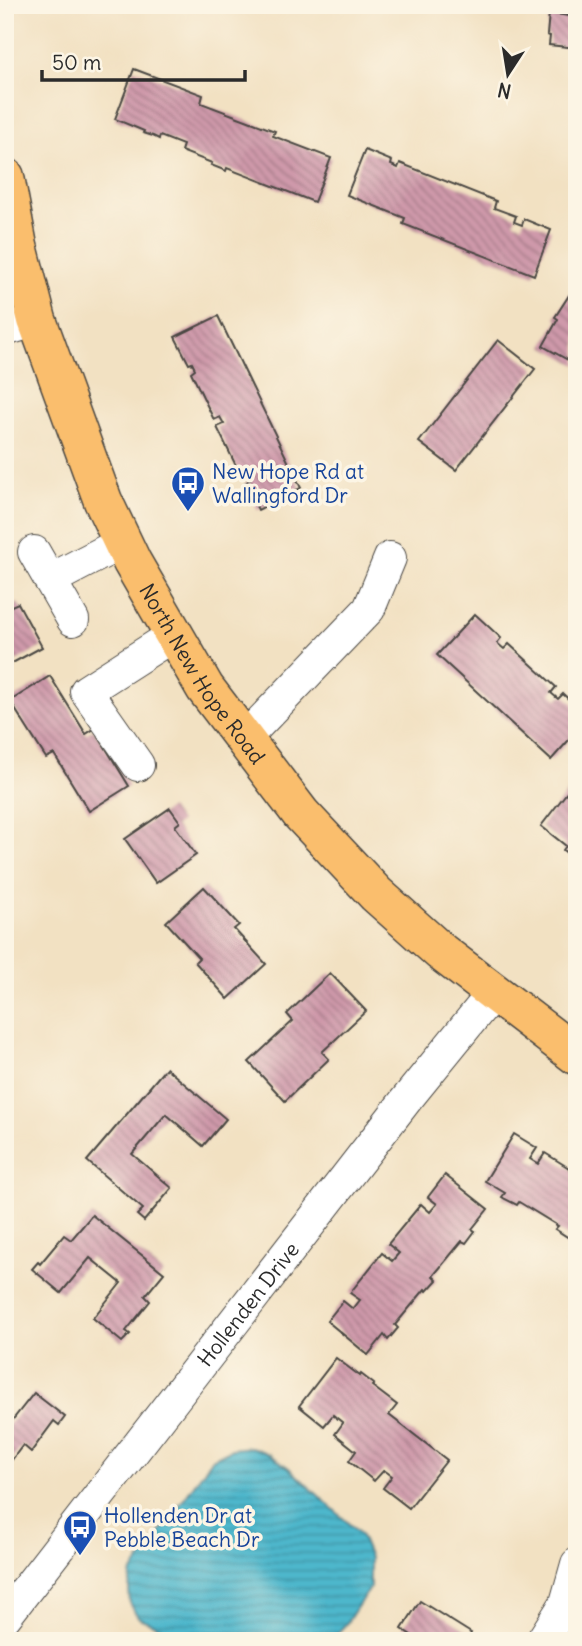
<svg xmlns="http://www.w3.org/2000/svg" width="582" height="1646" font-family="Delius,sans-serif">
<defs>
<pattern id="water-rules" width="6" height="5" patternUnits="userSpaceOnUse" patternTransform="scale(1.75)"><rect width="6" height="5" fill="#4eb7cc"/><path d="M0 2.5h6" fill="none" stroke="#4195a6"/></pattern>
<pattern id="building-back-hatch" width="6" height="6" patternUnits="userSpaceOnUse" patternTransform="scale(1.75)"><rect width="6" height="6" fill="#cf99aa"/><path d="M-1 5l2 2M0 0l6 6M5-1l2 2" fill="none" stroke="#a87d8b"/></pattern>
</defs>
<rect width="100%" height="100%" fill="#fcf5e5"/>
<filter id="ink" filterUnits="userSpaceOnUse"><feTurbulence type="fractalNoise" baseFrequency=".0143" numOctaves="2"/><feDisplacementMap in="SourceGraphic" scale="14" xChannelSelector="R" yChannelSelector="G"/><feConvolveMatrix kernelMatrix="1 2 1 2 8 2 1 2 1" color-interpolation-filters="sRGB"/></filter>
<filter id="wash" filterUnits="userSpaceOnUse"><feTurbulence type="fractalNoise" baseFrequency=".00686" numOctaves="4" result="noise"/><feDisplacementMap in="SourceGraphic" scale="28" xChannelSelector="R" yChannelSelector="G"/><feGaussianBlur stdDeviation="1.57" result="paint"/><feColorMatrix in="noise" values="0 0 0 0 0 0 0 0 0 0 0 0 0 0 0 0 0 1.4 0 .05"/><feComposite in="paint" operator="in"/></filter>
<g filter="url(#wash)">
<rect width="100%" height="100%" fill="#f2e1c2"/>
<path fill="url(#water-rules)" stroke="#3c717c" stroke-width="2" d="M251 1447 269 1454 289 1468 360 1534 370 1558V1587L346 1624 330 1641H192L139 1618 130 1605 129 1588 132 1572 212 1459 232 1449Z"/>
<g id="blocks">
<g fill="url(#building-back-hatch)">
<path d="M561 5H577V48L549 45 550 36 547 35 549 13 568 16 569 13 561 12Z"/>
<path d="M134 69 203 95 201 103 275 131 273 136 331 158 314 202 227 168 226 171 211 165 212 163 181 151 183 145 160 136 159 139 153 136 143 133 144 131 115 119Z"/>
<path d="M365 150 392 161 391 165 398 168 400 163 496 201 494 208 516 216 514 222 522 225 524 219 551 230 534 275 403 224 405 218 347 195Z"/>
<path d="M577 283V365L543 346 558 319 555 317Z"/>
<path d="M218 316 301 488 258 510 245 483 250 480 247 473 241 476 217 427 224 424 220 417 214 420 191 372 195 369 192 363 189 364 175 337Z"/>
<path d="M498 340 535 369 456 470 419 442Z"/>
<path d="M18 603 42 647 5 667V605L7 608Z"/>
<path d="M475 614 501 638 497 643 504 649 509 644 556 687 551 693 558 699 563 694 577 707V731L551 760 437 655Z"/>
<path d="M50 676 86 734 94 729 129 786 89 811 54 754 46 758 10 701Z"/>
<path d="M575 782 577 783V861L563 850 566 846 541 826Z"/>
<path d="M170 808 180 822 175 826 196 855 156 883 125 839Z"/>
<path d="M204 887 239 925 234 929 266 964 228 999 195 962 199 958 166 922Z"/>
<path d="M330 973 366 1011 322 1052 329 1059 285 1101 249 1062 293 1021 287 1014Z"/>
<path d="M166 1068 226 1119 203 1146 166 1114 132 1154 172 1188 144 1221 137 1215 143 1209 87 1161Z"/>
<path d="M514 1134 537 1148 530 1159 538 1164 545 1153 577 1173V1237L571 1234 569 1238 555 1229 558 1226 519 1202 517 1205 505 1199 502 1197 505 1193 485 1181Z"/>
<path d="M445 1175 488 1209 472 1229 475 1231 466 1243 462 1241 433 1276 437 1280 427 1291 425 1289 395 1325 398 1328 388 1340 384 1335 368 1355 327 1321 343 1301 353 1309 360 1300 350 1293 382 1253 392 1261 399 1253 388 1244 421 1204 430 1212 437 1204 428 1197Z"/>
<path d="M92 1215 164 1273 145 1296 150 1301 126 1331 130 1334 122 1342 93 1318 121 1283 90 1258 61 1293 32 1269 38 1262 40 1264 64 1235 71 1240Z"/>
<path d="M336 1358 360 1376 361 1374 374 1384 372 1386 397 1405 389 1415 447 1460 409 1508 383 1488 392 1476 384 1470 374 1481 349 1461 356 1451 335 1434 343 1423 333 1415 324 1426 299 1406Z"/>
<path d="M34 1393 65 1417 59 1425 54 1421 31 1452 23 1445 5 1469V1426L7 1427Z"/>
<path d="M420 1601 471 1633 467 1641H411L414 1637 402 1629Z"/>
</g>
</g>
</g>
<g filter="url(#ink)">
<use href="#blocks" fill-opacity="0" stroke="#494642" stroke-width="2"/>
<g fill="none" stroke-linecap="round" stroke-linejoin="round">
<g stroke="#494642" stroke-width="34">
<g id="minor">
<path d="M5 330 37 320"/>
<path d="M34 552 50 580"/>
<path d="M73 620 50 580 123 542"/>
<path d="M243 740 369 609 390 558"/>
<path d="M138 765 86 691 175 634"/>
<path id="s1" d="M5 1617 406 1100 493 993"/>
<path d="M542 1641 566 1603 577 1564"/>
</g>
</g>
<g stroke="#494642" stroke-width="41">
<g id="major">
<path id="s2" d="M5 177 18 246 37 320 103 501 132 562 205 688 301 814 376 894 441 952 577 1056"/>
</g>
</g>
<use href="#minor" stroke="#fff" stroke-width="32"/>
<use href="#major" stroke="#fabe6d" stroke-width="38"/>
</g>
</g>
<defs>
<g id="bus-pin" transform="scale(1.75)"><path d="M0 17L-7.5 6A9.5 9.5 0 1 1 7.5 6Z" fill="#1a4fb4" stroke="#fcf5e5"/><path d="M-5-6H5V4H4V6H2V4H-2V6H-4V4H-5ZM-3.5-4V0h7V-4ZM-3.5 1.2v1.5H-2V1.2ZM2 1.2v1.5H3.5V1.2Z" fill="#fff"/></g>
</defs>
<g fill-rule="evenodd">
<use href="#bus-pin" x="188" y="483"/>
<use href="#bus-pin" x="80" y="1527"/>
</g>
<g text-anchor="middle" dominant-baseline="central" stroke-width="7" stroke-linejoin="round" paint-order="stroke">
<g font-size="21" fill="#164399" stroke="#fcf5e5" text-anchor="start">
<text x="212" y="471">New Hope Rd at<tspan x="212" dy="24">Wallingford Dr</tspan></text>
<text x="104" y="1515">Hollenden Dr at<tspan x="104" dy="24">Pebble Beach Dr</tspan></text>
</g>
<g font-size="21" fill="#2b2b2b" stroke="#fcf5e5">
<text stroke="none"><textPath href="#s2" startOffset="539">North New Hope Road</textPath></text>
<text stroke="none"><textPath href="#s1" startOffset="396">Hollenden Drive</textPath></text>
</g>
</g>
<rect width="582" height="1646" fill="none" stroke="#fcf5e5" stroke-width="28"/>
<g transform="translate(508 74) rotate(192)" stroke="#fcf5e5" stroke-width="5" paint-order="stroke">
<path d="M0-5L12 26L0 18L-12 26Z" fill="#2b2b2b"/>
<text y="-10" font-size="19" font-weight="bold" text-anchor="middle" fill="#2b2b2b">N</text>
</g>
<path d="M42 70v10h203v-10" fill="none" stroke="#2b2b2b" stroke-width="3.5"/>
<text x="52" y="70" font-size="21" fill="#2b2b2b" stroke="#fcf5e5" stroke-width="5" paint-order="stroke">50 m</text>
</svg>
